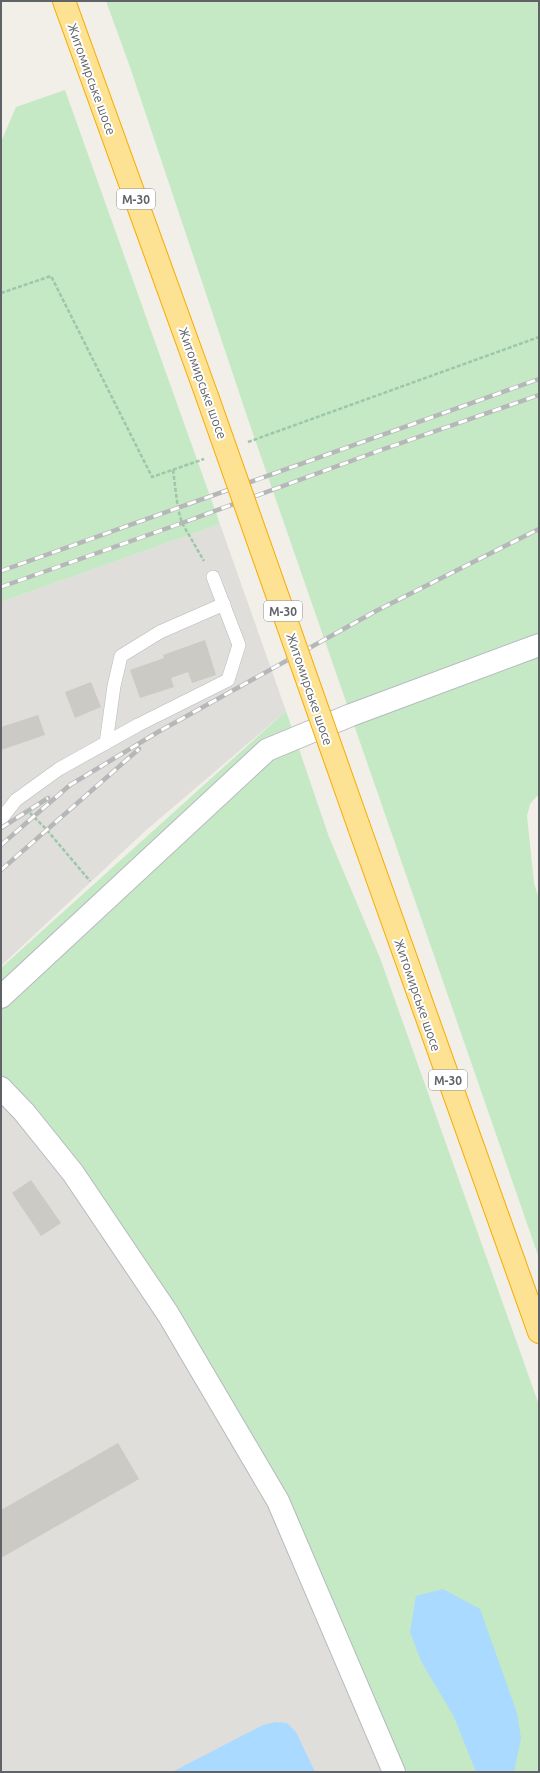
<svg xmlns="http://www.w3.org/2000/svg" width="540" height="1773" font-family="Ubuntu,sans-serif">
<rect width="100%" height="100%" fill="#f1efe8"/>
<g fill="#e0deda">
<path d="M220 524 286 711 144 832 1 966V602Z"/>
<path d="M1 1088 24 1112 243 1440 394 1772H1Z"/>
</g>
<g fill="#c5e8c5">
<path d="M106 1H539V794L530 804 527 816 534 883 539 899V1258L250 425 130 67Z"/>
<path d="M65 90 220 524 1 602V142L16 107Z"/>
<path d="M286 711 329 837 380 958 539 1405V1772H394L304 1560 168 1314 1 1088V968Z"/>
</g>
<g fill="#aadaff">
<path d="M443 1589 480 1609 517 1713 521 1738 514 1772H476L454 1717 421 1661 410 1632 416 1596Z"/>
<path d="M275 1722 287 1723 296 1732 315 1772H172L263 1725Z"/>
</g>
<g fill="#cccac5">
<path d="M205 640 216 675 192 683 188 672 171 678 174 687 140 698 130 670 164 658 163 655Z"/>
<path d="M91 682 101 707 75 718 65 692Z"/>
<path d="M38 715 45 735 1 750V727Z"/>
<path d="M31 1180 61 1223 41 1236 12 1193Z"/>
<path d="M118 1443 139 1479 1 1558V1510Z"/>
</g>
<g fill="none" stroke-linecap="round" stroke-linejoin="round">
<g stroke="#b5b8bc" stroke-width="14">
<g id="lane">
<path d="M106 743 114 686 121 656 160 632 224 604"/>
<path d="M1 819 16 800 59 769 138 725 228 680 239 645 213 577"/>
</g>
</g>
<g stroke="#b6babf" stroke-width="24">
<g id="secondary">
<path d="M1 997 267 750 351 715 539 645"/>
<path d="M1 1088 24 1112 73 1173 168 1314 278 1501 394 1772"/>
</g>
</g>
<g stroke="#f9ab00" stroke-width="24">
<g id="highway">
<path d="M64 1 207 396"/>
<path d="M359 827 539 1332"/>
</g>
</g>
<g stroke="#9cc7a9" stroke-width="2.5" stroke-dasharray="4 2" stroke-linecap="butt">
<path d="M1 293 51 276 152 477 204 459"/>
<path d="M248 442 539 337"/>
<path d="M173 470 178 509 182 523 204 561"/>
<path d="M30 813 46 829 90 881"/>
</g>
<use href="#lane" stroke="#fff" stroke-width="13"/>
<use href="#secondary" stroke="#fff" stroke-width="22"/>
<use href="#highway" stroke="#fde293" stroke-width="22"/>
<g stroke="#b6b7b8" stroke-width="4.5">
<g id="rail">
<path d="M1 571 539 379"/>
<path d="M1 587 182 523 381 450 539 395"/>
<path d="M1 828 48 798"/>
<path d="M1 845 70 785 158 732 376 611 539 529"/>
<path d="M1 870 139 749"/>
</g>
</g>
<use href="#rail" stroke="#fff" stroke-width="3" stroke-dasharray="9" stroke-linecap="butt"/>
<g stroke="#f9ab00" stroke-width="24" stroke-linecap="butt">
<path id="highway-bridge" d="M207 396 359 827"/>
</g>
<use href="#highway-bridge" stroke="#fde293" stroke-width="22"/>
</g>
<g text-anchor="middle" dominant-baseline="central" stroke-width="4" stroke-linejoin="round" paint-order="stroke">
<g fill="#fff" stroke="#8f9295" stroke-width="1">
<rect x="117" y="189" width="38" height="20" rx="3"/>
<rect x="264" y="601" width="38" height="20" rx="3"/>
<rect x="429" y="1070" width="38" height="20" rx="3"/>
</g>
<g font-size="12" font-weight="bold" fill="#5f6368">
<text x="136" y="199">М-30</text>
<text x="283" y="611">М-30</text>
<text x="448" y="1080">М-30</text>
</g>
<g font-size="13" fill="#5f6368" stroke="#fff">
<text transform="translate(92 79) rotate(70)">Житомирське шосе</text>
<text transform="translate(203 383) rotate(70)">Житомирське шосе</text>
<text transform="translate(310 689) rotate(71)">Житомирське шосе</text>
<text transform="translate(418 995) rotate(71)">Житомирське шосе</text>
</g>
</g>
<rect width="540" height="1773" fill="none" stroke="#5f6368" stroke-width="4"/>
</svg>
